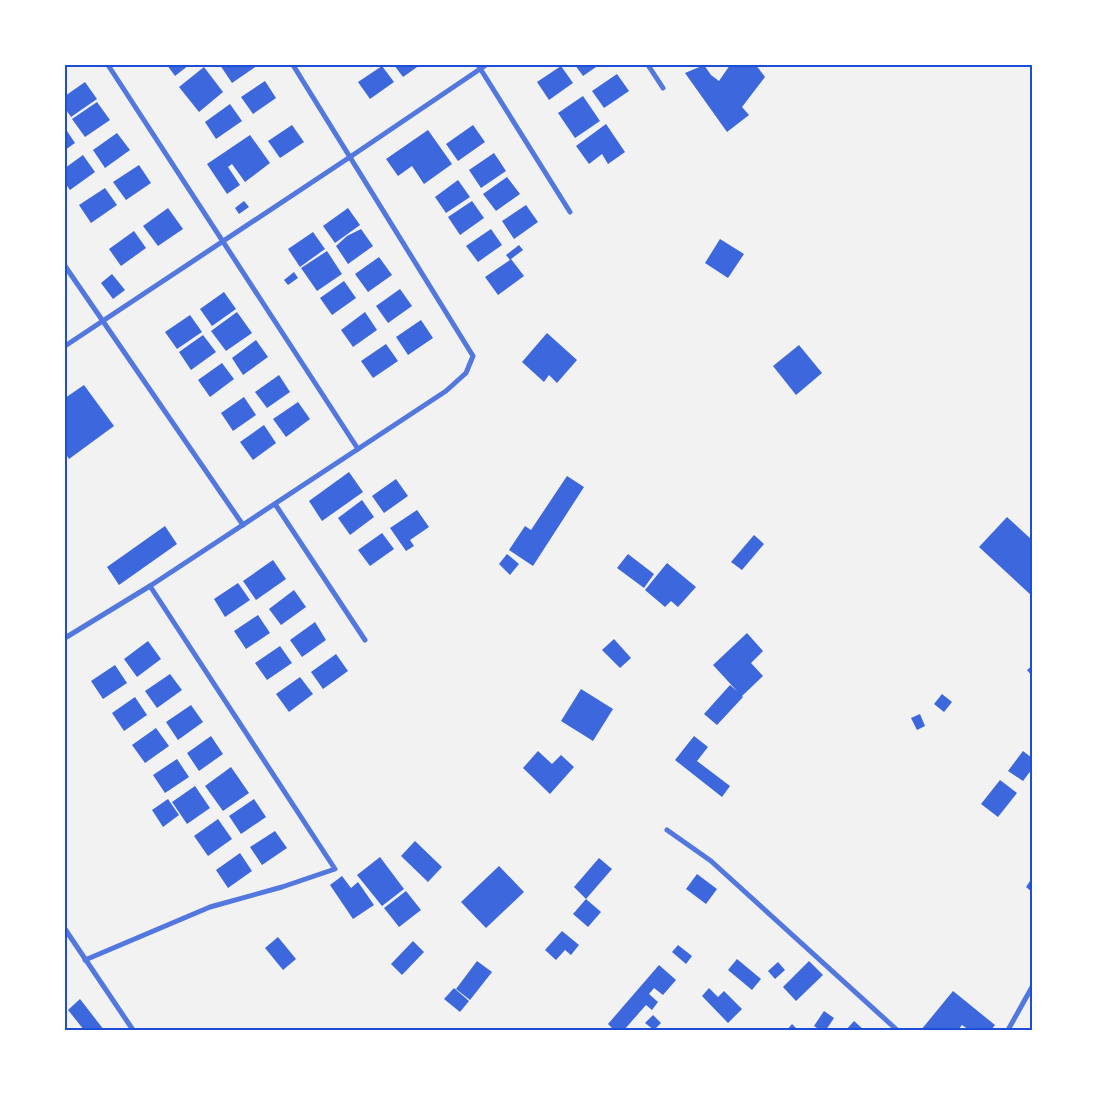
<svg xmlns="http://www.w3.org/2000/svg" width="1097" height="1095" font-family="'Asap Condensed',sans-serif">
<rect width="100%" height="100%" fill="#f2f2f2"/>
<g fill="#3d67dc">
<path d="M167 65H189L175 76Z"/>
<path d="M220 65H258L232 83Z"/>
<path d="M394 65H420L403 77Z"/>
<path d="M575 65H599L583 76Z"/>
<path d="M704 65 711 75 719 81 730 65H756L765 77 742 107 749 115 727 132 685 73Z"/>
<path d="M382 66 394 82 370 99 358 82Z"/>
<path d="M561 66 573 83 549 100 537 82Z"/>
<path d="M204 67 223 92 199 112 179 87Z"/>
<path d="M617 74 629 91 604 108 592 91Z"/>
<path d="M265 81 276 98 253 114 241 97Z"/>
<path d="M85 82 97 99 71 117 65 108V96Z"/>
<path d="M583 96 600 121 575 138 558 113Z"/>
<path d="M97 102 110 120 85 137 72 119Z"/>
<path d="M230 104 242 121 216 139 205 122Z"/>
<path d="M606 124 625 152 608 164 602 154 589 164 576 146Z"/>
<path d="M292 125 304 142 280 158 268 141Z"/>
<path d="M473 125 485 142 458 161 446 144Z"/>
<path d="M65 128 75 143 65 150Z"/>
<path d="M428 130 452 164 424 184 412 166 398 176 386 159Z"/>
<path d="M117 133 130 150 105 168 93 150Z"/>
<path d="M250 135 270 163 245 182 232 164 228 167 240 185 227 194 207 164Z"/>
<path d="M494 153 506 171 481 188 469 170Z"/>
<path d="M83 155 95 172 70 190 65 183V168Z"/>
<path d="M139 165 151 183 126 200 113 182Z"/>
<path d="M507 177 520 194 496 211 483 194Z"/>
<path d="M458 180 470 197 446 213 435 197Z"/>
<path d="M105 188 117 205 91 223 79 205Z"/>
<path d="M244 201 249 207 239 214 235 208Z"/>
<path d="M472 201 484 218 460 235 448 217Z"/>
<path d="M526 205 538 222 514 239 502 221Z"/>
<path d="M168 208 183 229 158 246 143 226Z"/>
<path d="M348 208 360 225 335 243 323 226Z"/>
<path d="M361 229 373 246 348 264 336 246 347 236Z"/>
<path d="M491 229 502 245 478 262 466 246Z"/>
<path d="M134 231 146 248 121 266 109 249Z"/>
<path d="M313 232 325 249 300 267 288 249Z"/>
<path d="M720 239 744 254 728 278 705 263Z"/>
<path d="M519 245 523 250 511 259 524 276 498 295 485 277 510 260 506 255Z"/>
<path d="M327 251 342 274 317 291 301 268Z"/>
<path d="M379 257 392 275 368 292 355 274Z"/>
<path d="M294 272 298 278 288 285 284 280Z"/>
<path d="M112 274 125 290 113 299 101 283Z"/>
<path d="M344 281 356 298 332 315 320 298Z"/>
<path d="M400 289 412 306 388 323 376 306Z"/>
<path d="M224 292 236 309 212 326 200 309Z"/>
<path d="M237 312 252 333 226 351 211 331Z"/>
<path d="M365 312 377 330 353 347 341 330Z"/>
<path d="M190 315 202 332 177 349 165 332Z"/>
<path d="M421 320 433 338 408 355 396 337Z"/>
<path d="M547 333 577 360 557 383 549 375 544 382 522 362Z"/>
<path d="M203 335 216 352 191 370 179 352Z"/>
<path d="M256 340 268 357 243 375 232 358Z"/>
<path d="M386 344 398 361 373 378 361 361Z"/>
<path d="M799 345 822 373 796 395 773 366Z"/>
<path d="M222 363 234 379 210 397 198 380Z"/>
<path d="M279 375 290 392 267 408 255 392Z"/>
<path d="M84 385 114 426 69 459 65 453V398Z"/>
<path d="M244 397 256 415 233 431 221 413Z"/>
<path d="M298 402 310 419 286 437 273 419Z"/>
<path d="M264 425 276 443 253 460 240 442Z"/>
<path d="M349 472 363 492 322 521 309 501Z"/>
<path d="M567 476 584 487 533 566 509 550 525 526 531 530Z"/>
<path d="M396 479 408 496 384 513 372 496Z"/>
<path d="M362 500 374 517 350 535 338 518Z"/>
<path d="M417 510 429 527 410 540 414 546 406 551 390 528Z"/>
<path d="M1007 517 1032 540V596L979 547Z"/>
<path d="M165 526 177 544 119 585 107 567Z"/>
<path d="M382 533 394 549 370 566 358 550Z"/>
<path d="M754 535 764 544 742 570 731 562Z"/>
<path d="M507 554 519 564 510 575 499 564Z"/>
<path d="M628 554 654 574 644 588 617 568Z"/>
<path d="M273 560 286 579 256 600 243 581Z"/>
<path d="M667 563 696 587 678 607 671 601 665 607 645 590Z"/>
<path d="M238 583 250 600 225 617 214 599Z"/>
<path d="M294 590 306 607 281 625 269 609Z"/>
<path d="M258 615 270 633 246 649 234 631Z"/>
<path d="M315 622 326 640 302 657 290 640Z"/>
<path d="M747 633 763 651 751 663 763 676 742 696 743 697 717 725 704 714 730 685 737 691 713 665Z"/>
<path d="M614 639 631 658 620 668 602 650Z"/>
<path d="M148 641 161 659 137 677 124 659Z"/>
<path d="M280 646 292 663 267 680 255 663Z"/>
<path d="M336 654 348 671 323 689 311 672Z"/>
<path d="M115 665 127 683 103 699 91 681Z"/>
<path d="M1032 666V676L1027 670Z"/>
<path d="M170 674 182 690 157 708 145 691Z"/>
<path d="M300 677 313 694 289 712 276 694Z"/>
<path d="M581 689 613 709 593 741 561 721Z"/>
<path d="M942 694 952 702 944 712 934 704Z"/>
<path d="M135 697 147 715 124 731 112 713Z"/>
<path d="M191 705 203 722 178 740 166 722Z"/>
<path d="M920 714 925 726 917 730 911 718Z"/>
<path d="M156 728 169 746 145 763 132 745Z"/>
<path d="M211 736 223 754 199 771 187 753Z"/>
<path d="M694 736 708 747 697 761 730 786 722 797 675 760Z"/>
<path d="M538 751 552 764 561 755 574 767 550 794 523 768Z"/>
<path d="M1023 751 1032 758V769L1023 781 1008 771Z"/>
<path d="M177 759 189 777 165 793 153 775Z"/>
<path d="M231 767 249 793 223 811 205 786Z"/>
<path d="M1000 780 1017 793 998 817 981 804Z"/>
<path d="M195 786 210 808 187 824 172 802Z"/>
<path d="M168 799 179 815 163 827 152 810Z"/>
<path d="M254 799 266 817 241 834 229 816Z"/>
<path d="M218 819 232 839 208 856 194 836Z"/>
<path d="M275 831 287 848 262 865 250 847Z"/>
<path d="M415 841 442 867 428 882 401 856Z"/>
<path d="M240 853 252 871 228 888 216 870Z"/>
<path d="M380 857 404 889 382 906 357 875Z"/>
<path d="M599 858 612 869 586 899 574 887Z"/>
<path d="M499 866 524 892 486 928 461 902Z"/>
<path d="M697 874 717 889 706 904 686 889Z"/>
<path d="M342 876 351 888 358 882 374 905 353 919 330 885Z"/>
<path d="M1032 878V892L1026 887Z"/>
<path d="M406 891 421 910 399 927 384 908Z"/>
<path d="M586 899 601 912 588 927 573 914Z"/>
<path d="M562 931 579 945 571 955 565 950 556 960 545 950Z"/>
<path d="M278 937 296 959 283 970 265 948Z"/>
<path d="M413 941 424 952 402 975 391 964Z"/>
<path d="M678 945 692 956 686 964 672 952Z"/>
<path d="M737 959 761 979 752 990 728 970Z"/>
<path d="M477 961 492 972 470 1000 456 989Z"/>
<path d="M809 961 823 975 796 1001 783 987Z"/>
<path d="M778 962 785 970 775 979 768 971Z"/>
<path d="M659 965 676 980 663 995 654 988 649 994 658 1002 652 1010 646 1005 624 1030H614L608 1024Z"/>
<path d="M454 988 469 1001 460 1012 444 999Z"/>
<path d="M709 988 718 997 724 991 742 1009 728 1023 702 996Z"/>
<path d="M953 991 995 1025 991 1030H969L962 1025 958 1030H921Z"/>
<path d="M80 999 104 1030H84L68 1010Z"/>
<path d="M824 1011 834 1018 826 1030H820L814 1026Z"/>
<path d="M653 1015 661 1023 654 1030 645 1023Z"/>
<path d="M854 1021 864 1030H846Z"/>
<path d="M792 1024 798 1030H787Z"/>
</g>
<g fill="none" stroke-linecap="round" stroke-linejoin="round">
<g stroke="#5277de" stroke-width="5">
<path d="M108 65 358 449"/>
<path d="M478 65 570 212"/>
<path d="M648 65 663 88"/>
<path d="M65 266 243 525"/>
<path d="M65 346 350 157 486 65"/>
<path d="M275 504 365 640"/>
<path d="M65 638 150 586 446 391 466 373 473 356 293 65"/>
<path d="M667 830 711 861 897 1030"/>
<path d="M65 929 133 1030"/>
<path d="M85 960 210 907 282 887 335 869 150 586"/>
<path d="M1008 1030 1032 987"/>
</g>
</g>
<rect width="1097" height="1095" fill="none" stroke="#ffffff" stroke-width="132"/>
<rect x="66" y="66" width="965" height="963" fill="none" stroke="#1d4ed8" stroke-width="2"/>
</svg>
